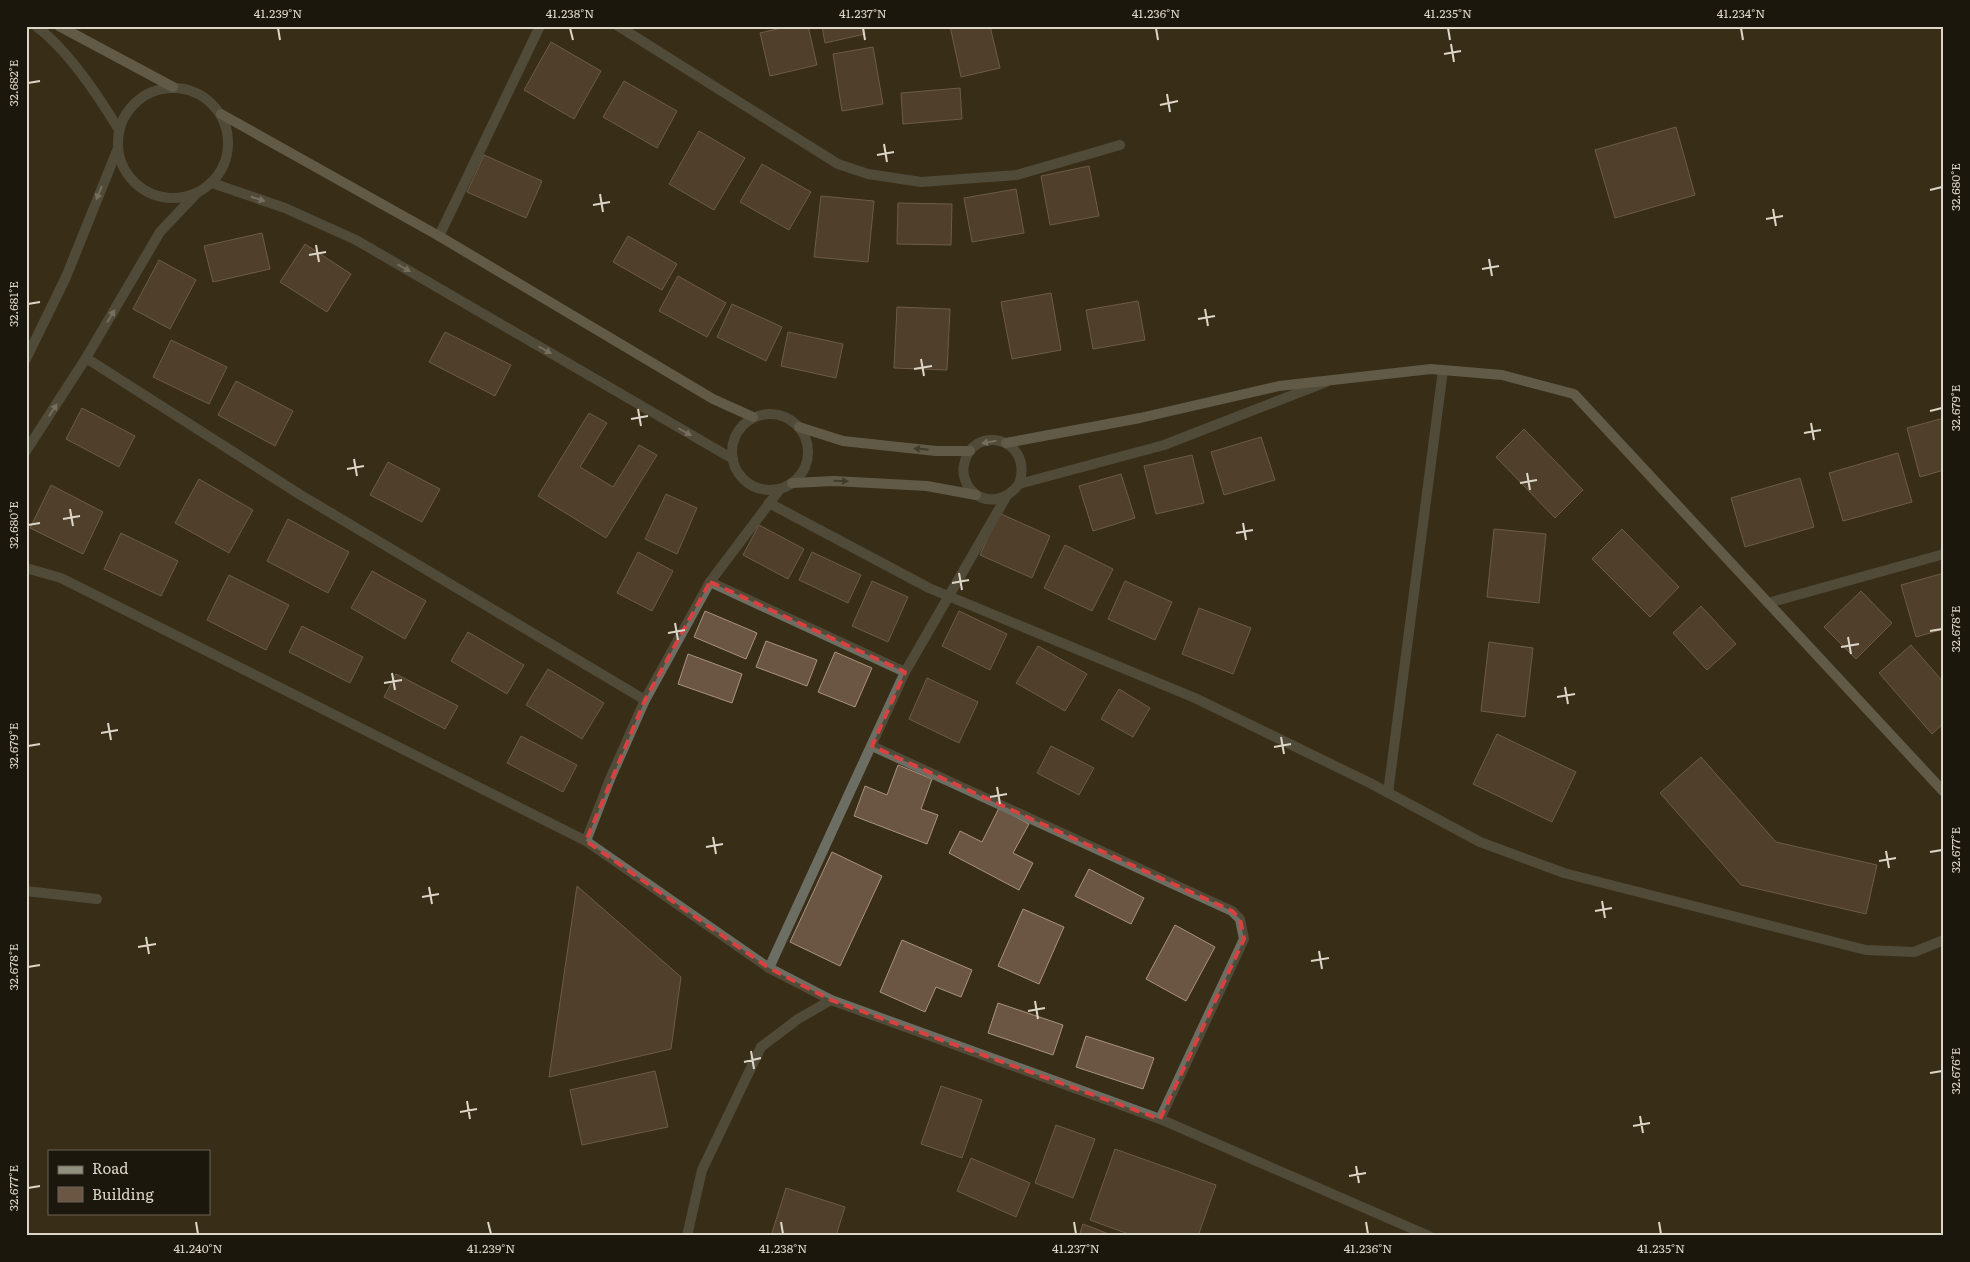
<svg xmlns="http://www.w3.org/2000/svg" width="1970" height="1262" font-family="Literata,serif">
<rect width="100%" height="100%" fill="#382e17"/>
<g fill="#6b5643" stroke="#aa937f">
<path d="M790 26H808L817 65 770 76 760 33Z"/>
<path d="M822 26H863L865 34 825 43Z"/>
<path d="M950 26H990L1000 68 961 77Z"/>
<path d="M551 42 601 71 574 119 524 90Z"/>
<path d="M873 47 883 104 842 111 833 54Z"/>
<path d="M624 81 677 111 657 148 603 117Z"/>
<path d="M960 88 962 119 903 124 901 93Z"/>
<path d="M1676 127 1695 195 1615 218 1595 150Z"/>
<path d="M699 131 745 158 714 210 669 184Z"/>
<path d="M484 155 542 181 526 218 467 192Z"/>
<path d="M762 164 811 192 789 230 740 202Z"/>
<path d="M1089 166 1099 216 1050 225 1041 176Z"/>
<path d="M1016 189 1024 233 972 242 964 198Z"/>
<path d="M821 196 874 201 868 262 814 257Z"/>
<path d="M898 203 952 204 951 245 897 244Z"/>
<path d="M262 233 270 269 213 282 204 246Z"/>
<path d="M628 236 677 264 662 290 613 262Z"/>
<path d="M305 244 351 274 327 312 280 282Z"/>
<path d="M159 260 196 280 170 329 133 309Z"/>
<path d="M678 276 726 303 707 337 659 311Z"/>
<path d="M1051 293 1061 350 1012 359 1001 302Z"/>
<path d="M1138 301 1145 340 1093 349 1086 310Z"/>
<path d="M732 304 782 327 766 361 717 337Z"/>
<path d="M897 307 950 309 947 370 894 368Z"/>
<path d="M445 332 511 365 495 396 429 362Z"/>
<path d="M788 332 843 344 836 378 781 366Z"/>
<path d="M171 340 227 367 209 404 153 377Z"/>
<path d="M236 381 293 411 275 446 218 415Z"/>
<path d="M82 408 135 436 119 467 66 439Z"/>
<path d="M589 413 607 423 580 467 613 487 639 445 657 455 606 538 538 496Z"/>
<path d="M1944 418V470L1920 477 1907 428Z"/>
<path d="M1524 429 1583 490 1555 518 1496 457Z"/>
<path d="M1261 437 1275 480 1224 495 1211 452Z"/>
<path d="M1898 453 1912 502 1843 521 1829 473Z"/>
<path d="M1192 455 1204 503 1156 514 1144 466Z"/>
<path d="M388 462 440 489 422 522 370 495Z"/>
<path d="M1121 474 1135 518 1093 531 1079 486Z"/>
<path d="M1800 478 1814 527 1745 547 1731 498Z"/>
<path d="M199 479 253 510 229 553 175 523Z"/>
<path d="M51 485 103 512 83 554 30 528Z"/>
<path d="M666 494 697 508 677 554 645 539Z"/>
<path d="M999 513 1050 536 1032 578 980 555Z"/>
<path d="M288 519 349 552 328 593 267 561Z"/>
<path d="M759 525 804 549 788 579 743 555Z"/>
<path d="M1494 529 1546 534 1539 603 1487 597Z"/>
<path d="M1622 529 1679 587 1650 617 1592 559Z"/>
<path d="M121 533 178 561 161 596 104 569Z"/>
<path d="M1065 545 1113 569 1092 611 1044 588Z"/>
<path d="M638 552 673 571 652 611 617 593Z"/>
<path d="M812 552 861 575 848 603 799 580Z"/>
<path d="M372 571 426 601 405 639 351 608Z"/>
<path d="M1944 573V629L1916 637 1901 585Z"/>
<path d="M229 575 289 605 266 650 207 620Z"/>
<path d="M872 581 908 597 888 642 852 626Z"/>
<path d="M1125 581 1172 602 1155 640 1108 619Z"/>
<path d="M1861 591 1892 623 1856 659 1824 627Z"/>
<path d="M1701 606 1736 644 1707 670 1673 633Z"/>
<path d="M1199 608 1251 628 1233 674 1182 654Z"/>
<path d="M705 611 757 633 746 659 694 637Z"/>
<path d="M959 611 1007 634 990 670 942 646Z"/>
<path d="M302 626 363 657 350 683 289 652Z"/>
<path d="M468 632 524 665 507 694 451 661Z"/>
<path d="M766 641 817 660 807 686 756 667Z"/>
<path d="M1489 642 1533 648 1525 717 1481 711Z"/>
<path d="M1911 645 1944 683V723L1932 734 1879 673Z"/>
<path d="M1038 646 1087 674 1065 711 1016 683Z"/>
<path d="M835 652 872 668 855 707 818 692Z"/>
<path d="M688 654 742 674 732 703 678 684Z"/>
<path d="M548 669 604 703 582 739 526 705Z"/>
<path d="M396 674 458 706 445 729 384 697Z"/>
<path d="M927 678 978 702 959 743 909 719Z"/>
<path d="M1119 689 1150 708 1133 737 1101 719Z"/>
<path d="M1497 734 1576 772 1552 822 1473 784Z"/>
<path d="M521 736 577 765 563 792 507 763Z"/>
<path d="M1051 746 1094 768 1079 795 1037 773Z"/>
<path d="M1701 757 1776 842 1877 865 1866 914 1741 885 1660 793Z"/>
<path d="M898 765 932 779 921 809 938 815 927 844 854 816 865 786 887 795Z"/>
<path d="M999 808 1029 824 1013 853 1033 863 1019 890 949 853 960 831 982 842Z"/>
<path d="M832 852 882 876 840 966 790 942Z"/>
<path d="M1089 869 1144 898 1131 924 1075 896Z"/>
<path d="M577 886 681 977 671 1049 549 1077Z"/>
<path d="M1023 909 1064 927 1039 984 998 966Z"/>
<path d="M1175 925 1215 947 1186 1001 1146 979Z"/>
<path d="M902 940 972 970 961 997 936 987 925 1012 880 992Z"/>
<path d="M998 1003 1063 1025 1053 1055 988 1033Z"/>
<path d="M1086 1036 1154 1058 1143 1089 1076 1067Z"/>
<path d="M655 1071 668 1127 582 1145 570 1090Z"/>
<path d="M941 1086 982 1100 962 1158 921 1144Z"/>
<path d="M1056 1125 1095 1139 1073 1198 1035 1183Z"/>
<path d="M1115 1149 1216 1185 1198 1236H1134L1090 1220Z"/>
<path d="M971 1158 1030 1183 1016 1217 957 1191Z"/>
<path d="M786 1188 845 1207 836 1236H771Z"/>
<path d="M1083 1224 1114 1236H1079Z"/>
</g>
<g fill="none" stroke-linecap="round" stroke-linejoin="round">
<g stroke="#6d6e63" stroke-width="10">
<path d="M36 26C69 51 98 95 119 130"/>
<path d="M618 26 838 164 868 174 921 182 1017 175 1120 145"/>
<circle cx="173" cy="143" r="55"/>
<path d="M212 183 285 208 356 240 733 459"/>
<path d="M439 236 540 26"/>
<path d="M86 358 299 494 645 700"/>
<path d="M26 359 66 277 118 148"/>
<circle cx="770" cy="452" r="38"/>
<path d="M26 451 86 358 160 232 195 195"/>
<path d="M1019 484C1035 437 971 423 964 465 962 473 965 483 971 490 986 506 1007 500 1019 484L1164 445 1326 382"/>
<path d="M769 503 929 588 1195 698 1370 783 1480 842 1564 873 1866 950 1914 952 1944 940"/>
<path d="M26 568 61 578 586 841 769 968 831 1000"/>
<path d="M710 582 905 672"/>
<path d="M1768 603 1944 554"/>
<path d="M1388 793 1443 370"/>
<path d="M586 841 610 779 645 700 710 582 780 489"/>
<path d="M26 891 97 899"/>
<path d="M769 968 905 672 1006 497"/>
<path d="M1160 1119 1429 1236"/>
<path d="M687 1236 702 1170 761 1047 798 1019 831 1000 1160 1119 1244 939 1240 919 1232 911 872 746"/>
</g>
<g stroke="#90917f" stroke-width="10">
<path d="M59 26 173 87"/>
<path d="M221 114 439 236 713 399 753 417"/>
<path d="M799 427 843 441 936 451H970"/>
<path d="M1006 443 1140 418 1279 386 1431 369 1502 375 1574 394 1944 792"/>
<path d="M792 483 834 481 927 486 976 495"/>
</g>
</g>
<defs><path id="oneway-solid" d="M-6-.8H1V-3.2L6.5 0L1 3.2V.8H-6Z" transform="scale(1.25)"/></defs>
<g fill="#c0bcaf">
<use href="#oneway-solid" transform="translate(99 193) rotate(113)"/>
<use href="#oneway-solid" transform="translate(258 199) rotate(18)"/>
<use href="#oneway-solid" transform="translate(404 268) rotate(30)"/>
<use href="#oneway-solid" transform="translate(111 316) rotate(-59)"/>
<use href="#oneway-solid" transform="translate(545 350) rotate(30)"/>
<use href="#oneway-solid" transform="translate(53 410) rotate(-57)"/>
<use href="#oneway-solid" transform="translate(685 432) rotate(30)"/>
<use href="#oneway-solid" transform="translate(989 442) rotate(170)"/>
</g>
<g fill="#504e40">
<use href="#oneway-solid" transform="translate(921 449) rotate(-174)"/>
<use href="#oneway-solid" transform="translate(841 481) rotate(2)"/>
</g>
<path d="M0 0H1970V1262H0ZM710 582 905 672 872 746 1232 911 1240 919 1244 939 1160 1119 831 1000 769 968 586 841 645 700Z" fill="#382e17" fill-opacity=".55" fill-rule="evenodd"/>
<path fill="none" stroke="#d74240" stroke-width="4" stroke-dasharray="10 6" stroke-linejoin="round" d="M710 582 905 672 872 746 1232 911 1240 919 1244 939 1160 1119 831 1000 769 968 586 841 645 700Z"/>
<path fill="none" stroke="#dcd6c8" stroke-width="2" d="M278 28 280 40M570 28 573 40M863 28 865 40M1156 28 1158 40M1448 28 1450 40M1741 28 1743 40M1451 44 1454 62M1444 54 1461 51M28 83 40 81M1167 94 1170 112M1160 105 1178 101M884 144 887 162M877 155 894 152M1930 190 1942 187M600 194 603 212M593 205 610 202M1773 209 1776 226M1766 219 1783 216M316 245 319 262M309 255 326 252M1489 259 1492 276M1482 269 1499 266M28 304 40 302M1205 309 1208 326M1198 319 1215 316M921 359 924 376M914 369 932 366M638 409 641 426M1930 411 1942 408M631 419 648 416M1811 423 1814 440M1804 433 1821 430M354 459 357 476M347 469 364 466M1527 473 1530 490M1520 483 1537 480M70 509 73 526M63 519 80 516M1243 523 1246 540M28 525 40 523M1236 533 1253 530M959 573 962 590M952 583 969 580M675 623 678 640M1930 631 1942 629M668 633 685 630M1848 637 1851 654M1841 647 1859 644M392 673 395 690M384 683 402 680M1565 687 1568 704M1557 697 1575 694M108 723 111 740M101 733 118 730M1281 737 1284 754M28 746 40 744M1274 747 1291 744M997 787 1000 804M990 797 1007 794M713 837 716 854M706 847 723 844M1886 851 1889 868M1930 852 1942 850M1879 861 1896 858M429 887 432 904M422 897 439 894M1602 901 1605 918M1595 911 1612 908M146 937 149 954M138 947 156 944M1319 951 1322 969M1311 961 1329 958M28 967 40 965M1035 1001 1038 1019M1028 1011 1045 1008M751 1051 754 1069M744 1062 761 1058M1930 1073 1942 1071M467 1101 470 1119M460 1112 477 1109M1640 1116 1643 1133M1633 1126 1650 1123M1356 1166 1359 1183M1349 1176 1366 1173M28 1188 40 1186M196 1222 198 1234M488 1222 491 1234M781 1222 783 1234M1074 1222 1076 1234M1366 1222 1368 1234M1659 1222 1661 1234"/>
<rect width="1970" height="1262" fill="none" stroke="#1c170d" stroke-width="55"/>
<rect x="48" y="1150" width="162" height="65" fill="#1c170d" stroke="#696358"/>
<rect x="58" y="1166" width="25" height="8" fill="#90917f" stroke="#696358"/>
<text x="92" y="1174" font-size="15" fill="#dcd6c8">Road</text>
<rect x="58" y="1187" width="25" height="15" fill="#6b5643" stroke="#696358"/>
<text x="92" y="1200" font-size="15" fill="#dcd6c8">Building</text>
<rect x="28" y="28" width="1914" height="1206" fill="none" stroke="#dcd6c8" stroke-width="2"/>
<g font-size="12" text-anchor="middle" fill="#dcd6c8">
<text x="278" y="18">41.239°N</text>
<text x="570" y="18">41.238°N</text>
<text x="863" y="18">41.237°N</text>
<text x="1156" y="18">41.236°N</text>
<text x="1448" y="18">41.235°N</text>
<text x="1741" y="18">41.234°N</text>
<text transform="translate(14 83) rotate(-90)" y="4">32.682°E</text>
<text transform="translate(1956 187) rotate(-90)" y="4">32.680°E</text>
<text transform="translate(14 304) rotate(-90)" y="4">32.681°E</text>
<text transform="translate(1956 408) rotate(-90)" y="4">32.679°E</text>
<text transform="translate(14 525) rotate(-90)" y="4">32.680°E</text>
<text transform="translate(1956 629) rotate(-90)" y="4">32.678°E</text>
<text transform="translate(14 746) rotate(-90)" y="4">32.679°E</text>
<text transform="translate(1956 850) rotate(-90)" y="4">32.677°E</text>
<text transform="translate(14 967) rotate(-90)" y="4">32.678°E</text>
<text transform="translate(1956 1071) rotate(-90)" y="4">32.676°E</text>
<text transform="translate(14 1188) rotate(-90)" y="4">32.677°E</text>
<text x="198" y="1253">41.240°N</text>
<text x="491" y="1253">41.239°N</text>
<text x="783" y="1253">41.238°N</text>
<text x="1076" y="1253">41.237°N</text>
<text x="1368" y="1253">41.236°N</text>
<text x="1661" y="1253">41.235°N</text>
</g>
</svg>
